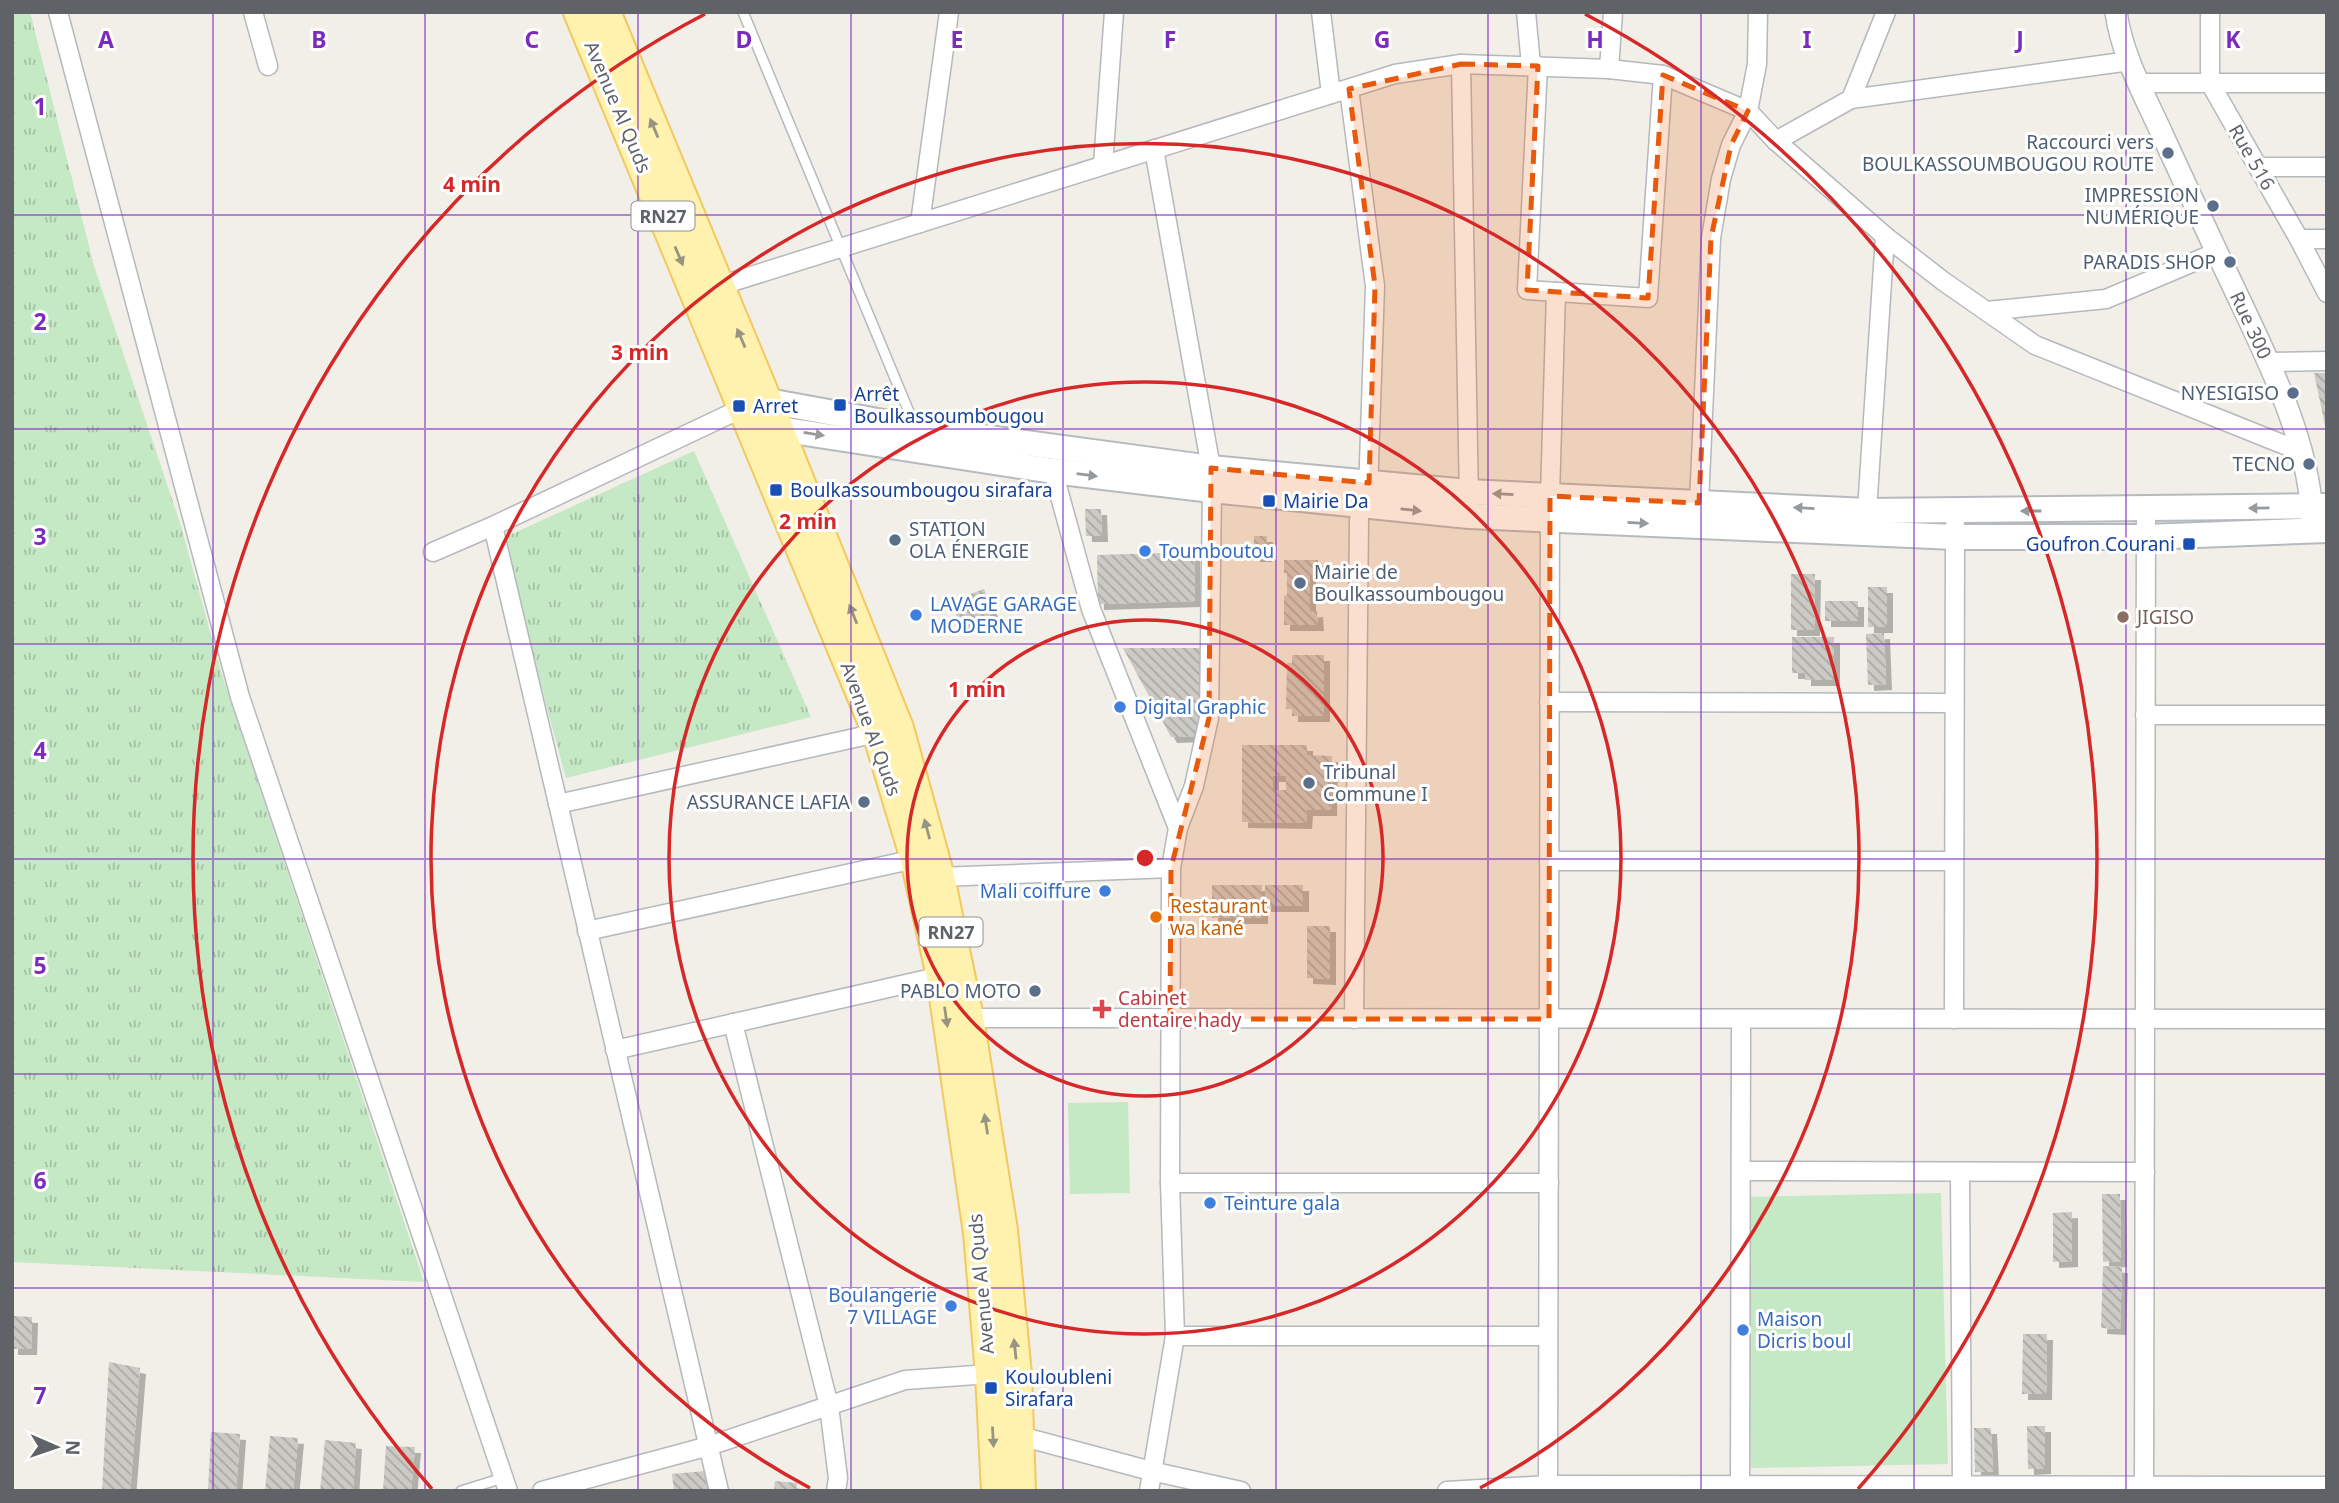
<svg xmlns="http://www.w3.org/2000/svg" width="2339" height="1503" font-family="'Noto Sans',sans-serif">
<defs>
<pattern id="grass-tufts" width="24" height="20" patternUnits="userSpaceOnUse" patternTransform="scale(1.75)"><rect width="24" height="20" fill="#c5e8c5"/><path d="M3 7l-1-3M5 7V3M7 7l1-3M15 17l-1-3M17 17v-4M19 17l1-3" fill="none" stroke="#a3c0a4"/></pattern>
<pattern id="building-back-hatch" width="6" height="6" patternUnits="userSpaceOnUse" patternTransform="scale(1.75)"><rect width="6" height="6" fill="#cccac5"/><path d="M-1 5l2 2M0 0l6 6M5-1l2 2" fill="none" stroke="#a9a8a4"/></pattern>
<filter id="shadow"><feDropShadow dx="6" dy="6" stdDeviation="0" flood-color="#0004"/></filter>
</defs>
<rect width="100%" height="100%" fill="#f1efe8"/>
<g fill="url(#grass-tufts)">
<path d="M12 12H30L94 266 181 526 222 675 424 1282 12 1262Z"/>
<path d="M694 451 811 717 566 778 501 539Z"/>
</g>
<g fill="#c5e8c5">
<path d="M1128 1102 1130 1193 1070 1194 1068 1103Z"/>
<path d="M1941 1193 1948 1464 1751 1468 1745 1197Z"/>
</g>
<g fill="url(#building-back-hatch)" fill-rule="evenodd" filter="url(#shadow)">
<path d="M2314 373H2327V430H2326Z"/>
<path d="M1085 509H1101L1102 536H1086Z"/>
<path d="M1254 536H1267L1266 556H1254Z"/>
<path d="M1194 552 1195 601 1098 604 1097 555Z"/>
<path d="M1284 560H1318V575H1310V612L1317 611 1318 625H1284V595L1287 596V573H1284Z"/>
<path d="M1791 574H1815L1814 630H1791Z"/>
<rect x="1868" y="587" width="19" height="40"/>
<path d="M984 589 993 614 960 626 951 601Z"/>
<rect x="1825" y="601" width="33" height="20"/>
<path d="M1884 633 1886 684 1868 685 1866 634Z"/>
<path d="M1792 637H1834V680H1805V673H1792Z"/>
<path d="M1123 648H1201V736L1171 737Z"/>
<path d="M1292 655H1324V716H1292V709H1286L1287 663H1292Z"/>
<path d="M1242 745H1307V755L1332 756 1331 810H1307L1306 823 1242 822ZM1273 776H1286V790H1273Z"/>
<rect x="1212" y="885" width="50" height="33"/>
<rect x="1265" y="885" width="38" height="21"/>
<path d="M1307 926H1330V979L1307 978Z"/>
<path d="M2102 1194H2120L2121 1261 2103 1262Z"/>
<path d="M2072 1212V1261L2053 1262V1213Z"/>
<path d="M2103 1266 2122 1267 2120 1329 2101 1328Z"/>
<path d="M12 1316 32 1317 31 1349H12Z"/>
<path d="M2023 1334H2047L2046 1394H2022Z"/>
<path d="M109 1362 140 1368 130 1491H102Z"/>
<path d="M2027 1426H2045V1468L2028 1469Z"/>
<path d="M1974 1428H1991L1993 1472H1975Z"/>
<path d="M211 1432 240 1434 236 1491H208Z"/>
<path d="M270 1436 298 1438 293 1491H265Z"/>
<path d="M325 1440 356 1443 353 1491H320Z"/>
<path d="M386 1446 415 1447 411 1491H383Z"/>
<path d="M705 1471 707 1491H674L672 1474Z"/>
<path d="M775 1481 797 1483V1491H774Z"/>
</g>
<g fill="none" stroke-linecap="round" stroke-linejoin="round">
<g stroke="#b5b8bc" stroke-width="12">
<g id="service">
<path d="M743 12 914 424"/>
<path d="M461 1491 503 1478"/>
</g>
</g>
<g stroke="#b5b8bc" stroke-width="21">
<g id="minor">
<path d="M58 12 240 697 508 1491"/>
<path d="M253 12 268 66"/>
<path d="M1321 12 1331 94"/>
<path d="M1526 12 1531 65"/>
<path d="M2210 12V83L2299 239 2327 293"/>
<path d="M1461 64 1469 502"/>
<path d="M1538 66 1527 290 1648 298 1663 75"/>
<path d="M1609 69 1613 12"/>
<path d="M2138 83H2327"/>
<path d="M1349 89 1375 286 1368 493"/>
<path d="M1851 99 2130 61"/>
<path d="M1776 141 1851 99 1886 12"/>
<path d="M1103 165 1114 12"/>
<path d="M2258 167H2327"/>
<path d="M920 223 949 12"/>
<path d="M2299 239H2327"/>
<path d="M719 286 1395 74 1461 64 1609 69 1663 75 1748 111 1776 141 1885 236 1943 281 2035 345 2302 452"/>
<path d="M1987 311 2106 299 2217 252"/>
<path d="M2269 362 2327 361"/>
<path d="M1053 471 1091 609 1178 828"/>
<path d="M1699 503 1711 238 1721 179 1731 145 1748 111 1757 64 1758 12"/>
<path d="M1867 511 1885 236"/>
<path d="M493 526 719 1491"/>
<path d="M433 552 493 526 732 413"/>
<path d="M1549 702 1954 703"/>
<path d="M2145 715H2327"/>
<path d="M558 804 877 733"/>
<path d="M1549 861H1954"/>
<path d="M940 877 1171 868"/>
<path d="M587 931 915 859"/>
<path d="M969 1018 2327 1019"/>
<path d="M1354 1019 1359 519"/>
<path d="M1954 1019 1955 525"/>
<path d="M733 1023 829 1406 838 1478 836 1491"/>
<path d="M615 1050 941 976"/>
<path d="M1741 1171 2145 1172"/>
<path d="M1960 1172 1962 1491"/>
<path d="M1170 1183H1549"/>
<path d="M1175 1336H1548"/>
<path d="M1020 1436 1151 1471 1241 1491"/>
<path d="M542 1491 709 1446 905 1380 990 1374"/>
<path d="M1149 1491 1175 1336 1170 1183 1171 868 1178 828 1194 786 1209 718 1212 490 1211 468 1154 149"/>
<path d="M1447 1491 1548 1485 2327 1486"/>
<path d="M1548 1491 1550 496 1556 292"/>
<path d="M1740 1491 1741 1019"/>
<path d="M2144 1491 2146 510"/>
</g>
</g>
<g stroke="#b5b8bc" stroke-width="24">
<path id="tertiary" d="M2116 12C2122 56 2145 96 2163 136 2186 186 2209 236 2233 286 2266 356 2311 443 2312 521"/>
</g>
<g stroke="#b6babf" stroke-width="28">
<g id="secondary">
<path d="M753 405 768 401 916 428 1211 468 1468 492 1867 511 2327 506"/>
<path d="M763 424 779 429 1053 471 1212 490 1469 516 1955 537H2146L2327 530"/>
</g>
</g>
<g stroke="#f2c960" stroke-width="32">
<g id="primary">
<path d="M578 12 877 733 915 859 941 976 978 1233 990 1374 996 1491"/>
<path d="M606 12 779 429 899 728 940 877 969 1018 1003 1230 1017 1374 1021 1491"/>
</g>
</g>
<use href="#service" stroke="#fff" stroke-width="9"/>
<use href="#minor" stroke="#fff" stroke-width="18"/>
<use href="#tertiary" stroke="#fff" stroke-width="21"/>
<use href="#secondary" stroke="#fff" stroke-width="24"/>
<use href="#primary" stroke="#fff2af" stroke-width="28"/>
</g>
<defs><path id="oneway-solid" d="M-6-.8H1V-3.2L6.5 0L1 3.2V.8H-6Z" transform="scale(1.75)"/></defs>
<g fill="#979581">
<use href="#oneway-solid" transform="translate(654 128) rotate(-113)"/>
<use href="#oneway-solid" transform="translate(679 256) rotate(67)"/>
<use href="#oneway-solid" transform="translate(741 338) rotate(-113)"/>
<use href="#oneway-solid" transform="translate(853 614) rotate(-112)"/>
<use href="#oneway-solid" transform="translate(927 829) rotate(-105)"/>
<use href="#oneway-solid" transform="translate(946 1017) rotate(82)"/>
<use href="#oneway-solid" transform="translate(986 1124) rotate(-99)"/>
<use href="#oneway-solid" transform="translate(1015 1349) rotate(-96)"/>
<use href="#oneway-solid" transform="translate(993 1437) rotate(87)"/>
</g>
<g fill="#979a9d">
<use href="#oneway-solid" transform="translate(814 434) rotate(9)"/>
<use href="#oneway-solid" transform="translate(1087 475) rotate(7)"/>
<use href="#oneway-solid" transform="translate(1503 494) rotate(-177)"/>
<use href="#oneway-solid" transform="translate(1804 508) rotate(-177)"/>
<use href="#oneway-solid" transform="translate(2259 508) rotate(179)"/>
<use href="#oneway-solid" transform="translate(1411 510) rotate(6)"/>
<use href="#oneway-solid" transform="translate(2031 511) rotate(180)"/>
<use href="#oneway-solid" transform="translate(1638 523) rotate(3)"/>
</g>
<path fill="#e8590c" fill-opacity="0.2" stroke="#e8590c" stroke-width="5" stroke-dasharray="14 9" stroke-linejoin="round" d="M1461 64 1538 66 1527 290 1648 298 1663 75 1748 111 1731 145 1711 238 1699 503 1550 496 1549 1019H1170L1171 868 1209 718 1211 468 1369 483 1375 286 1349 89Z"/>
<path fill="none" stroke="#7b2cbf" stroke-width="2" stroke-opacity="0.55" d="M213 12V1491M425 12V1491M638 12V1491M851 12V1491M1063 12V1491M1276 12V1491M1488 12V1491M1701 12V1491M1914 12V1491M2126 12V1491M12 215H2327M12 429H2327M12 644H2327M12 859H2327M12 1074H2327M12 1288H2327"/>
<g fill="none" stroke="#d62828" stroke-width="3.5">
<circle cx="1145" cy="858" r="238"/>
<circle cx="1145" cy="858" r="476"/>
<path d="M810 1488A714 714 0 1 1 1480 1488"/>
<path d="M432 1489A952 952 0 0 1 705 14M1585 14A952 952 0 0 1 1858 1489"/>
</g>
<g fill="#5c6f8a" stroke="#fff" stroke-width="2.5">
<circle cx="2168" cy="153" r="7"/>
<circle cx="2213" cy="206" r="7"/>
<circle cx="2230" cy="262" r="7"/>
<circle cx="2293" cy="393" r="7"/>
<circle cx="2309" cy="464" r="7"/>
<circle cx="895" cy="540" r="7"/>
<circle cx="1300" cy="583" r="7"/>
<circle cx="1309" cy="783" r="7"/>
<circle cx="864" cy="802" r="7"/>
<circle cx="1035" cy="991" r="7"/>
</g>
<g fill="#1a4fb4" stroke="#fff" stroke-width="2.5">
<rect x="833" y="398" width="14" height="14" rx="3.5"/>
<rect x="732" y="399" width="14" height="14" rx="3.5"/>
<rect x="769" y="483" width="14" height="14" rx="3.5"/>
<rect x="1262" y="494" width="14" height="14" rx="3.5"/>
<rect x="2182" y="537" width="14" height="14" rx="3.5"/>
<rect x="984" y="1381" width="14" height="14" rx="3.5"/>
</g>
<g fill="#3f7fe0" stroke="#fff" stroke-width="2.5">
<circle cx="1145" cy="551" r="7"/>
<circle cx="916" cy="615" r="7"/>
<circle cx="1120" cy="707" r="7"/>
<circle cx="1105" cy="891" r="7"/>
<circle cx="1210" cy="1203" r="7"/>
<circle cx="951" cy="1306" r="7"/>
<circle cx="1743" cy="1330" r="7"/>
</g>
<circle fill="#8d6e63" stroke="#fff" stroke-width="2.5" cx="2123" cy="617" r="7"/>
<circle fill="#e8710a" stroke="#fff" stroke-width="2.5" cx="1156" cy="917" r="7"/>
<path fill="#e0444e" stroke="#fff" stroke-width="2.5" d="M1098.5 998.5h7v7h7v7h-7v7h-7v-7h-7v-7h7z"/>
<g text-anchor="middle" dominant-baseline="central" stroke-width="6" stroke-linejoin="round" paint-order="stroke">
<g fill="#fff" stroke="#8f9295" stroke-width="2">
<rect x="631.5" y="201.5" width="63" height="29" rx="5"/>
<rect x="919.5" y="917.5" width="63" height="29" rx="5"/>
</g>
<g font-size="18" font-weight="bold" fill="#5f6368">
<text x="663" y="216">RN27</text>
<text x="951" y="932">RN27</text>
</g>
<g font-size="19" fill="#5f6368" stroke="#fff">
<text transform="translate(618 107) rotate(67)">Avenue Al Quds</text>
<text transform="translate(2252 157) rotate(60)">Rue 516</text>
<text transform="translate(2251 325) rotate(65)">Rue 300</text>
<text transform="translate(871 729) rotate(70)">Avenue Al Quds</text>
<text transform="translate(981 1284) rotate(-95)">Avenue Al Quds</text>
</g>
<g font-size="19" fill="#4e5e75" stroke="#fff" text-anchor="end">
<text x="2154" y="142">Raccourci vers<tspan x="2154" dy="22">BOULKASSOUMBOUGOU ROUTE</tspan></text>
<text x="2199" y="195">IMPRESSION<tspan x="2199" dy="22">NUMÉRIQUE</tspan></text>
<text x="2216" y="262">PARADIS SHOP</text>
<text x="2279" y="393">NYESIGISO</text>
<text x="2295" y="464">TECNO</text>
<text x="909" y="529" text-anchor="start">STATION<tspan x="909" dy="22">OLA ÉNERGIE</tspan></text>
<text x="1314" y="572" text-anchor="start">Mairie de<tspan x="1314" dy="22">Boulkassoumbougou</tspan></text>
<text x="1323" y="772" text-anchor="start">Tribunal<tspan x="1323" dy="22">Commune I</tspan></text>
<text x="850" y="802">ASSURANCE LAFIA</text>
<text x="1021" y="991">PABLO MOTO</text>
</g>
<g font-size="19" fill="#164399" stroke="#fff" text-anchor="start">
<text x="854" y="394">Arrêt<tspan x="854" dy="22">Boulkassoumbougou</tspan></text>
<text x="753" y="406">Arret</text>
<text x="790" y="490">Boulkassoumbougou sirafara</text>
<text x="1283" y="501">Mairie Da</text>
<text x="2175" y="544" text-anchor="end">Goufron Courani</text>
<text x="1005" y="1377">Kouloubleni<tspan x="1005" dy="22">Sirafara</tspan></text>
</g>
<g font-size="19" fill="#366cbe" stroke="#fff" text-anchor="start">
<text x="1159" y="551">Toumboutou</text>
<text x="930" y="604">LAVAGE GARAGE<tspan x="930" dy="22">MODERNE</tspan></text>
<text x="1134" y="707">Digital Graphic</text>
<text x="1091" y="891" text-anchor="end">Mali coiffure</text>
<text x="1224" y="1203">Teinture gala</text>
<text x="937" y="1295" text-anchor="end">Boulangerie<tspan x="937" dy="22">7 VILLAGE</tspan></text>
<text x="1757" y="1319">Maison<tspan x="1757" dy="22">Dicris boul</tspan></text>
</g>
<g font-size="19" fill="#785e54" stroke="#fff" text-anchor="start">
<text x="2137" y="617">JIGISO</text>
</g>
<g font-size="19" fill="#c56008" stroke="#fff" text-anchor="start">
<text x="1170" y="906">Restaurant<tspan x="1170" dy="22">wa kané</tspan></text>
</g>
<g font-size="19" fill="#be3a42" stroke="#fff" text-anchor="start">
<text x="1118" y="998">Cabinet<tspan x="1118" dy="22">dentaire hady</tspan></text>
</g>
</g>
<g font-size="23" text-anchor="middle" font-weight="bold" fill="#7b2cbf" stroke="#fff" stroke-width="6" stroke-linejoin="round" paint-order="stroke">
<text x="106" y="48">A</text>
<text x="319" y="48">B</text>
<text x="532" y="48">C</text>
<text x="744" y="48">D</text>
<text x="957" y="48">E</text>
<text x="1170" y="48">F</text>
<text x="1382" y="48">G</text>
<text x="1595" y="48">H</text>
<text x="1807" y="48">I</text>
<text x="2020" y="48">J</text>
<text x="2233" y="48">K</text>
<text x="40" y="115">1</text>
<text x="40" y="330">2</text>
<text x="40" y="545">3</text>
<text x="40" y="759">4</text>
<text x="40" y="974">5</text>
<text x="40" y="1189">6</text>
<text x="40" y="1404">7</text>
</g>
<circle cx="1145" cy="858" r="10" fill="#d62828" stroke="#fff" stroke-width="3.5"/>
<g font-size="21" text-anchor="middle" font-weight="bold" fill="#d62828" stroke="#fff" stroke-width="6" stroke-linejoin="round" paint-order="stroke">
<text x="472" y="192">4 min</text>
<text x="640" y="360">3 min</text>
<text x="808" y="529">2 min</text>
<text x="977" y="697">1 min</text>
</g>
<rect width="2339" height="1503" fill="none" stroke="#5f6368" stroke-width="28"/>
<g transform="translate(56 1447) rotate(92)" stroke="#ffffff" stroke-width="5" paint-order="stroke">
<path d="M0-5L12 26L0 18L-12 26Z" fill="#5f6368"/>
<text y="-10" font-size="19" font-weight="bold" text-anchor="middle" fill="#5f6368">N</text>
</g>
</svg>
